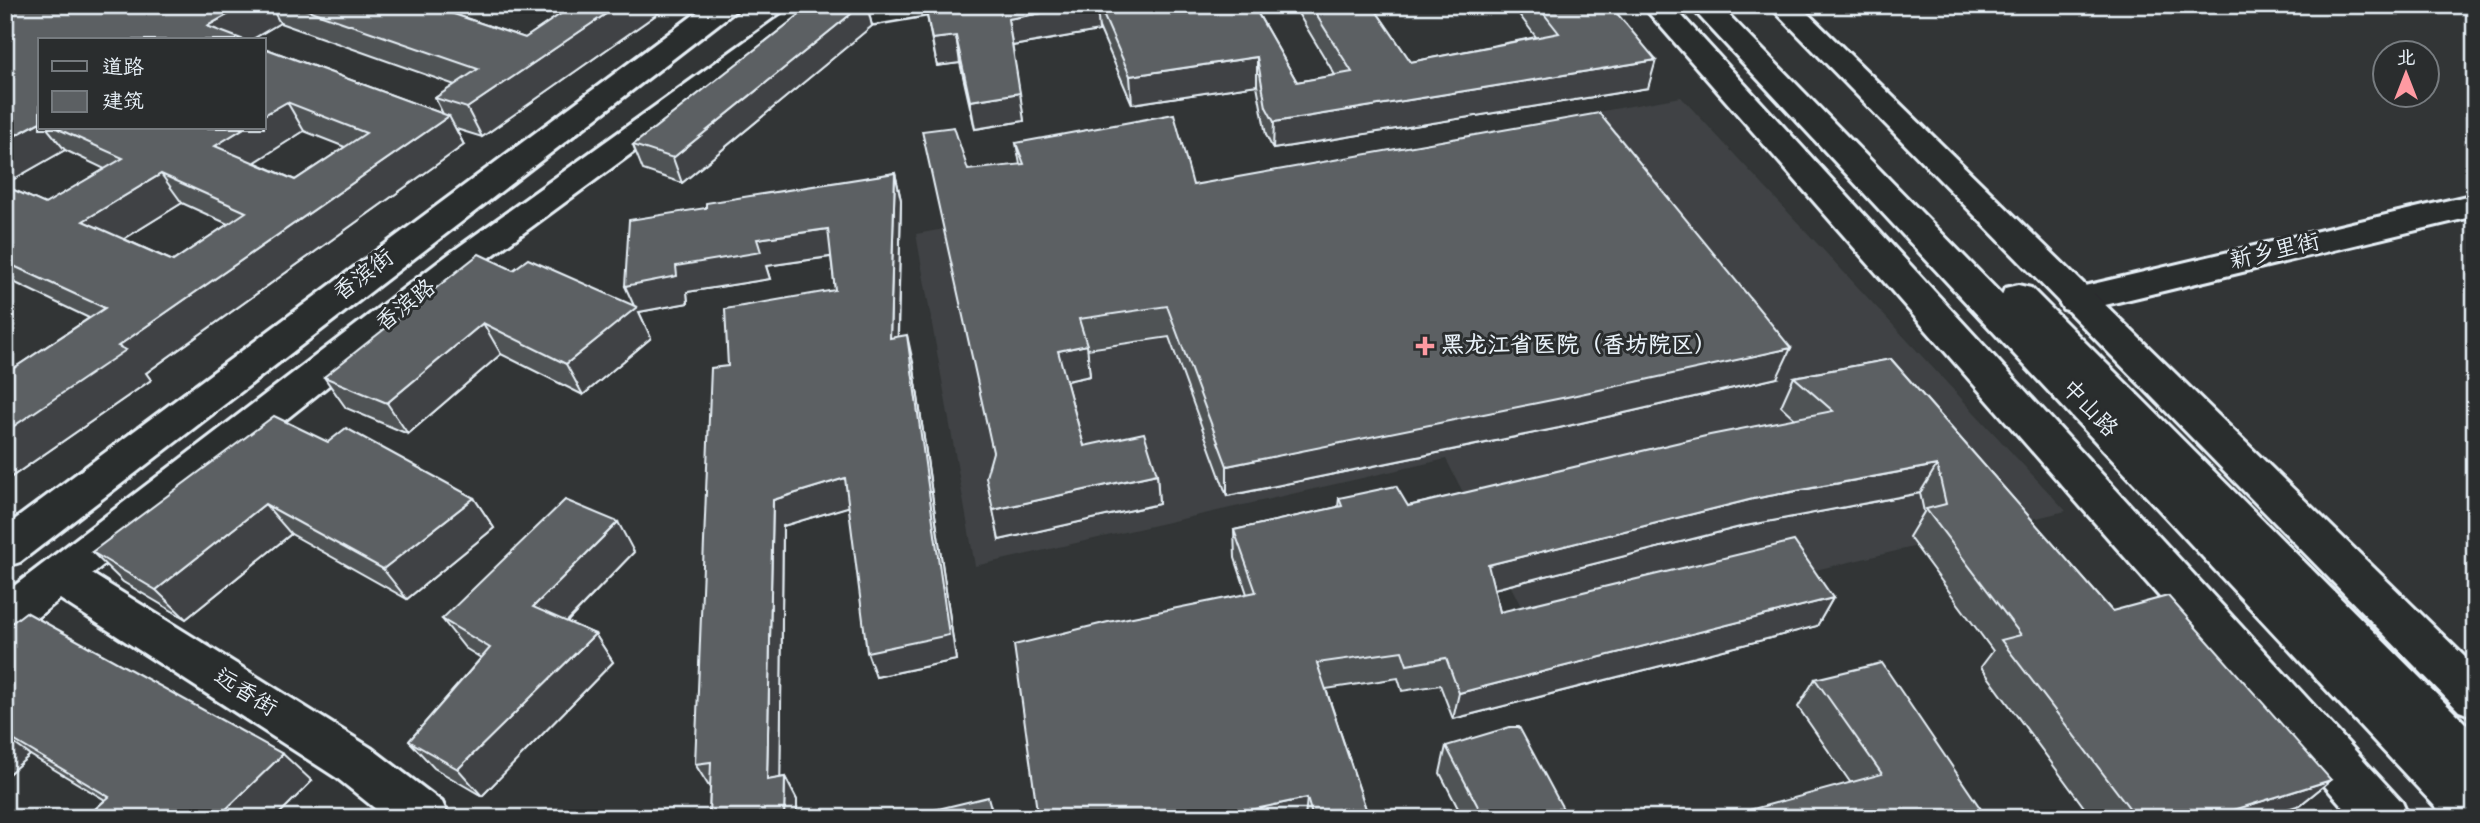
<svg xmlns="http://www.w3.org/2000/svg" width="2480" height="823" font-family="Mynerve,'LXGW WenKai TC',sans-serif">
<rect width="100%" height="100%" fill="#323536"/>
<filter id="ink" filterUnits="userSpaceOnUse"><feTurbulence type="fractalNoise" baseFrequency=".0143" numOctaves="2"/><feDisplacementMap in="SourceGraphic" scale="14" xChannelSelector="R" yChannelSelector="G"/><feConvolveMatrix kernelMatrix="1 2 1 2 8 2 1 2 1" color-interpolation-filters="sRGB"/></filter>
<g filter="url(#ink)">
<path fill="#3f4244" d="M1681 97 2066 511 1536 636 1446 459 975 566 916 234Z"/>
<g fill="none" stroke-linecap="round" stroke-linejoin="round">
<g stroke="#e8f1f8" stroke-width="5">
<path id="street" d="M816 5H858L874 10 900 5H956L953 10 944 12 874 24 819 10Z"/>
</g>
<g stroke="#e8f1f8" stroke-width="6">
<g id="secondary">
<path d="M707 5H739L735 11 20 562 5 567V527Z"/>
<path d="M796 5H829L825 11 477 267 92 574 371 748 442 802 449 818H387L337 778 60 599 20 631 5 636V593L453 251Z"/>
<path d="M2475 194V216L2076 312 2063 309 2058 300 2063 291 2076 288Z"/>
</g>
</g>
<g stroke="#e8f1f8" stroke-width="6">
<g id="primary">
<path d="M1642 5H1672L2402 802 2409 818H2353Z"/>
<path d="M1689 5H1719L2002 295 2005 288 2018 285 2031 288 2475 733V818H2446Z"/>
<path d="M1769 5H1799L2475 667V717L2459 711Z"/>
</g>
</g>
<use href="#street" fill="#2a2d2e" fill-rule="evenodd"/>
<use href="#secondary" fill="#2a2d2e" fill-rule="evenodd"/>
<use href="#primary" fill="#2a2d2e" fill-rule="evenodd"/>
</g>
<g fill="#4f5355" stroke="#e8f1f8" stroke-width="2" fill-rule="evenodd">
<path d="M5 5H427L525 38 565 11 548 5H670L482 137 456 129 464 145 146 373 151 380 7 480 5 479V374L89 318 5 278V186L45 204 105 169 65 150 5 184ZM280 23 455 85 435 98 443 114 264 48V128L177 129 174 128H40V40H251ZM304 131 345 147 295 180 254 162ZM182 203 228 224 173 261 124 239Z"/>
<path d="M812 5H867L872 26 682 183 643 170 633 145Z"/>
<path d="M932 5H1289L1256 10 1297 82 1335 75 1293 5H1372L1411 62 1536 37 1512 5H1610L1648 88 1273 149 1266 135 1257 85 1132 104 1098 25 1099 31 1012 46 1024 121 975 129 960 63 937 66 925 6Z"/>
<path d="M1016 143 1193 185 1777 378 1559 428 1227 496 1169 337 1087 349 1090 376 1066 381 1084 446 1157 474 1159 504 999 540 993 453 1020 164Z"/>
<path d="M895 173 901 200 898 337 913 362 956 660 876 677 849 506 783 526 780 778 785 777 797 800V818H709L710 788 695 764 728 366 835 290 831 257 766 266 770 279 687 292 688 303 639 312 651 338 583 395 501 354 408 434 346 408 324 377 513 270 634 306 706 208Z"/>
<path d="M1891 359 2112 611 2331 780 2300 805 2259 818H2092L1981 667 1993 651 1909 537 1924 512 1920 493 1740 527 1494 589 1500 612 1833 598 1817 626 1453 719 1440 685 1402 691 1398 678 1326 689 1369 818H1038L1247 594 1235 558 1234 530 1338 507 1339 498 1408 506 1795 419 1781 406 1794 377Z"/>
<path d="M328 442 474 498 494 528 407 599 291 534 186 619 123 582 92 552Z"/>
<path d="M634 552 567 622 595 634 613 662 482 796 434 768 409 741 481 658 465 648 442 619Z"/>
<path d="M5 628 312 781 275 818H85L105 800 30 755 5 777Z"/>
<path d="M1815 679 1987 818 1850 782 1798 707Z"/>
<path d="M1446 746 1568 818H1463L1440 773Z"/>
</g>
<g fill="#404345" stroke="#e8f1f8" stroke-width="2">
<path d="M245 5H270L280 23 251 40H216L207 26Z"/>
<path d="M619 5H670L482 137 467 108Z"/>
<path d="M862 5H867L872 26 682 183 673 158Z"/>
<path d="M1087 5H1097L1099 31 1012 46 1008 19Z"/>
<path d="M1241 5H1289L1241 13Z"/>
<path d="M956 36 960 63 937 66 932 39Z"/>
<path d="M1257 57V85L1132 104 1130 76Z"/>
<path d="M1656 60 1648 88 1273 149 1274 122Z"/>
<path d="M1020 93 1024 121 975 129 970 101Z"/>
<path d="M287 102 304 131 235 175 215 146 244 128H264V115Z"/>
<path d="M449 116 464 145 146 373 151 380 7 480 5 478V432L118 346Z"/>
<path d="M40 122V128H47L65 150 5 184V141Z"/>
<path d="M895 173 901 200 897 365 890 338Z"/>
<path d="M161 174 182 203 106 250 83 221Z"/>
<path d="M828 229 836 256 766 266 770 279 687 292 688 303 639 312 651 338 583 395 566 364 635 308 625 286 676 266 757 239Z"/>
<path d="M483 323 501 354 408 434 387 403Z"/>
<path d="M907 335 913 362 956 660 876 677 867 652Z"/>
<path d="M1087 345 1090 376 1062 382 1058 351Z"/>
<path d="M1791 348 1777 378 1559 428 1227 496V466Z"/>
<path d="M1937 465 1920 493 1740 527 1482 592 1488 565 1753 499Z"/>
<path d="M1157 474 1159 504 999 540 993 510Z"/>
<path d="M845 478 854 505 783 526 780 803 767 780 773 500Z"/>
<path d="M474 498 494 528 407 599 383 569Z"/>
<path d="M265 504 291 534 186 619 156 590Z"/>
<path d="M618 522 634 552 553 636 533 607Z"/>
<path d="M1833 598 1817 626 1453 719 1459 693Z"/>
<path d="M595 634 613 662 482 796 458 769Z"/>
<path d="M5 737 30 755 5 777Z"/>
<path d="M283 754 312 781 275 818H217Z"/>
<path d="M785 777 797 800V818H784Z"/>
<path d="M2331 780 2300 805 2259 818H2208Z"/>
<path d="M1307 798 1305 818H1213Z"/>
</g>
<g fill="#5c6063" stroke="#e8f1f8" stroke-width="2" fill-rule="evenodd">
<path d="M5 5H245L207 26 244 40H40V122L5 141Z"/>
<path d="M293 5H427L525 38 574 5H619L467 108 435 98 478 69Z"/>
<path d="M812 5H862L673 158 633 145Z"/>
<path d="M932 5H1087L1008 19 1020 93 970 101 956 36 932 39 925 6Z"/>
<path d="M1099 5H1253L1297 82 1352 72 1310 5H1372L1411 62 1559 33 1537 5H1610L1656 60 1274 122 1266 107 1257 57 1130 76Z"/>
<path d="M264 48 449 116 118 346 126 350 5 432V374L105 308 5 262V186L45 204 123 158 56 128H174L177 129 178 128H244L215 146 295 180 366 133 287 102 264 115ZM161 174 246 212 173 261 83 221Z"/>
<path d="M1599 113 1791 348 1567 397 1227 466 1167 306 1079 319 1087 345 1058 351 1084 446 1144 433 1157 474 993 510 986 477 993 452 922 131 954 127 968 170 1024 164 1016 143 1174 114 1193 185Z"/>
<path d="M895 173 890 338 907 335 949 635 867 652 845 478 773 500 767 780 785 777 784 818H709L711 762 695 764 711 368 728 366 725 309 835 290 828 229 757 239 761 252 676 266 677 276 625 286 629 220 706 208V203Z"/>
<path d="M479 254 513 270 528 259 637 307 566 364 483 323 387 403 324 377Z"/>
<path d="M1891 359 2112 611 2168 596 2331 780 2208 818H2137L2001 640 2021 635 1926 509 1946 504 1937 465 1753 499 1488 565 1500 612 1794 541 1833 598 1459 693 1446 658 1407 665 1402 651 1317 663 1369 818H1313L1307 798 1213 818H1038L1014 645 1108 622 1256 592 1234 530 1342 506 1339 498 1396 486 1408 506 1710 435 1833 411 1794 377Z"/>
<path d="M274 416 328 442 346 428 474 498 383 569 265 504 156 590 92 552Z"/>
<path d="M565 500 618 522 533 607 595 634 458 769 409 741 490 648 442 619Z"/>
<path d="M26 612 283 754 217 818H85L109 797 5 735V628Z"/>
<path d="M1882 663 1987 818H1720L1882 774 1815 679Z"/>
<path d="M1510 727H1519L1568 818H1484L1446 746Z"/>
<path d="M988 797 994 818H901Z"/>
</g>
</g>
<path fill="#ff9aa2" stroke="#2a2d2e" stroke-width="2.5" d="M1421.5 335.5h7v7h7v7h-7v7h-7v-7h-7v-7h7z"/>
<g text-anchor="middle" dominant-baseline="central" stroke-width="6" stroke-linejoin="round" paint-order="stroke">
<g font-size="23" fill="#e8f1f8" stroke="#2a2d2e">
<text transform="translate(2275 252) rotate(-13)">新乡里街</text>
<text transform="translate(364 276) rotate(-37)">香滨街</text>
<text transform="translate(406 306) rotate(-38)">香滨路</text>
<text transform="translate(2089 409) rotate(46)">中山路</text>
<text transform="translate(245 693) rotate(32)">远香街</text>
</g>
<g font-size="23" font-weight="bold" fill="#e8f1f8" stroke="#2a2d2e" text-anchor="start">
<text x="1441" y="346">黑龙江省医院（香坊院区）</text>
</g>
</g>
<rect width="2480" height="823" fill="none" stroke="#2a2d2e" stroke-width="28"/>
<rect x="14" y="14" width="2452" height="795" fill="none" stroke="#e8f1f8" stroke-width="2.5" filter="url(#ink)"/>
<rect x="38" y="38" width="228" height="91" fill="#2a2d2e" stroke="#767b7f" stroke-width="2"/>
<rect x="52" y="61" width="35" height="10" fill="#2a2d2e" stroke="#767b7f" stroke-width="2"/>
<text x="102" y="74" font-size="21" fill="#e8f1f8">道路</text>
<rect x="52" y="91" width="35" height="21" fill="#5c6063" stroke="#767b7f" stroke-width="2"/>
<text x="102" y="108" font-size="21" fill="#e8f1f8">建筑</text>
<g transform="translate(2406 74)"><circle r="33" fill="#2a2d2e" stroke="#767b7f" stroke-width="2"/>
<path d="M0-5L12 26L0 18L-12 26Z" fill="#ff9aa2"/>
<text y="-10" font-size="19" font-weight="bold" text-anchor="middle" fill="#e8f1f8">北</text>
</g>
</svg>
